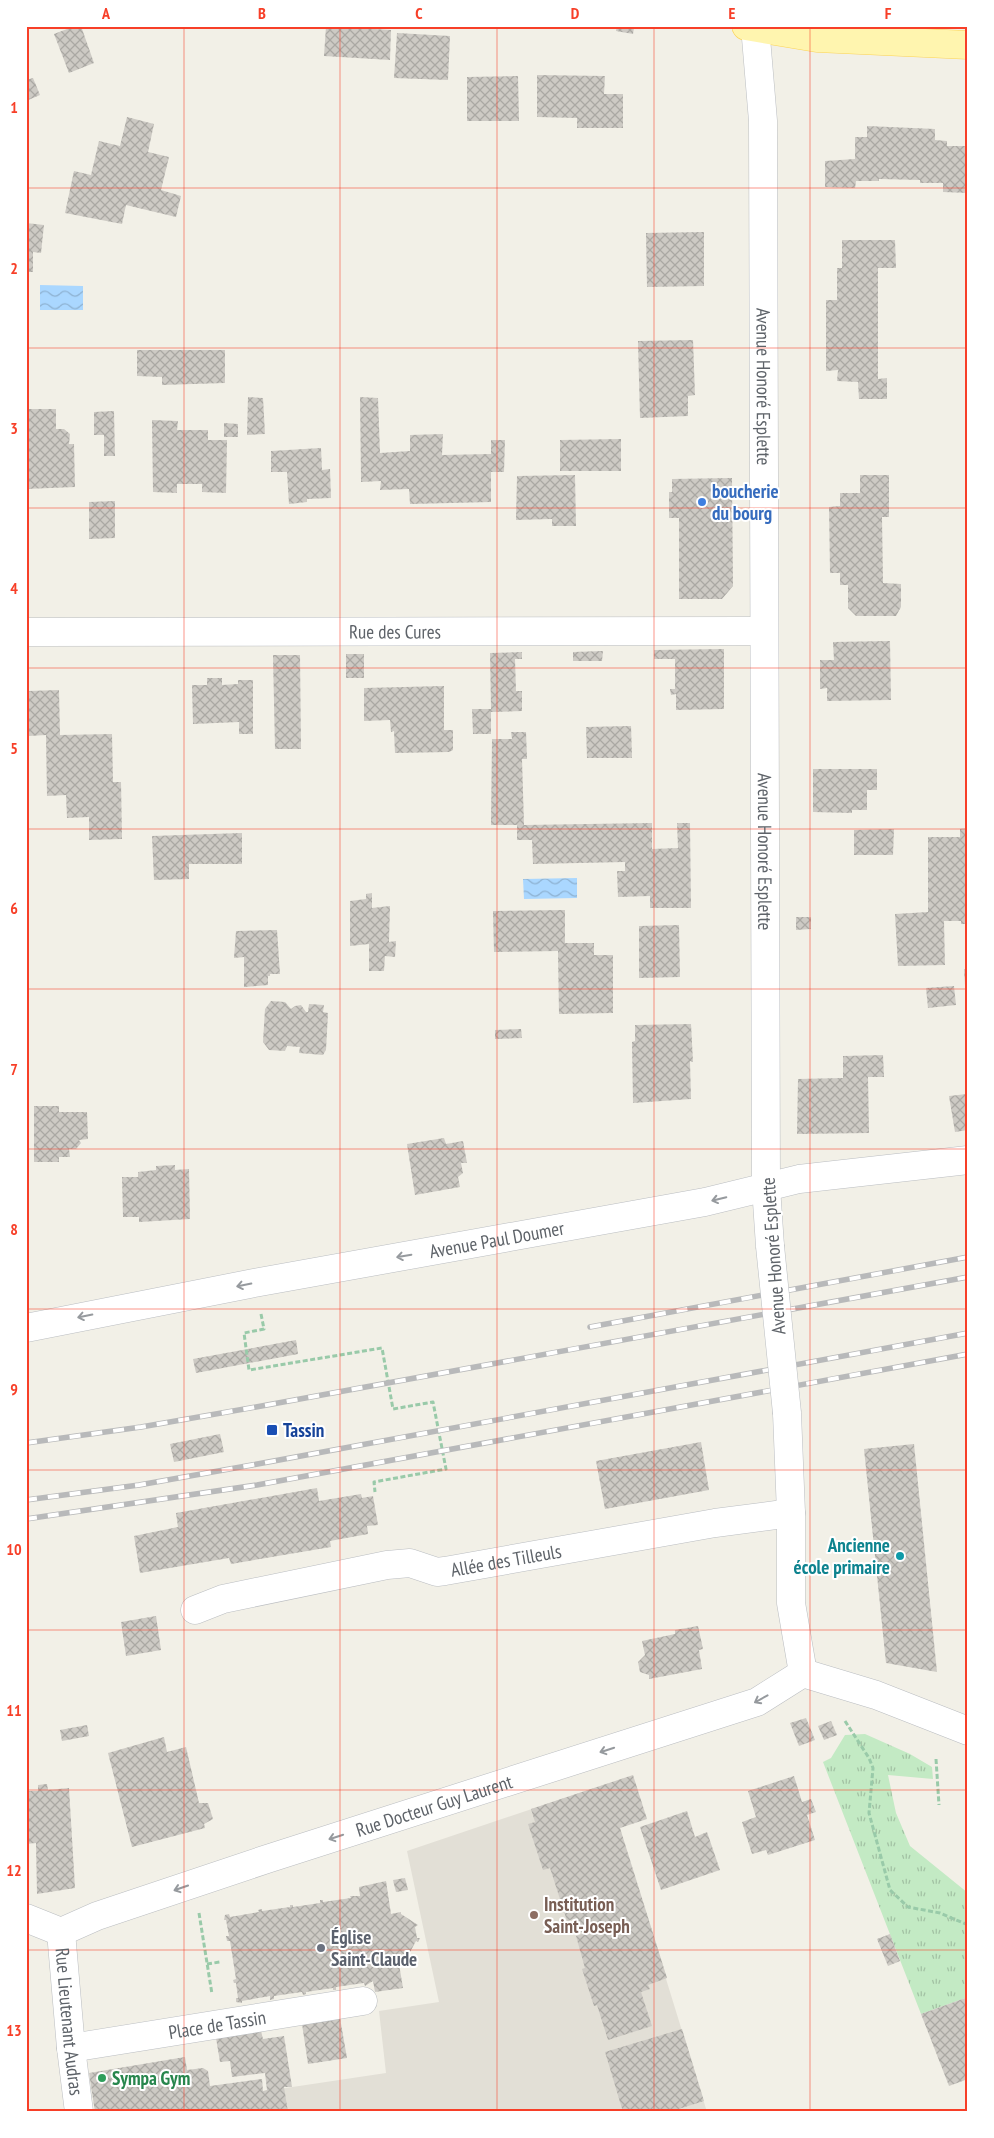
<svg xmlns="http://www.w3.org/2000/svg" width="994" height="2138" font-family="'PT Sans Narrow',sans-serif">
<defs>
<pattern id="grass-tufts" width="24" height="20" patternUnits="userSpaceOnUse" patternTransform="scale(1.25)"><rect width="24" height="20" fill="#c3eac4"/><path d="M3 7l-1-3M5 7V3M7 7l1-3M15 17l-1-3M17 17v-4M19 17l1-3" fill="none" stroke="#a2c1a3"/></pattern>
<pattern id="water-waves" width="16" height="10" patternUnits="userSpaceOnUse" patternTransform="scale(1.25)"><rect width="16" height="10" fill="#aad7ff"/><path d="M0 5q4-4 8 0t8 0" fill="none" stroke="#8eb2d2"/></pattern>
<pattern id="building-cross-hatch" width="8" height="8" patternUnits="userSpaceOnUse" patternTransform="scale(1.25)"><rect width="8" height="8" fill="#cdcac4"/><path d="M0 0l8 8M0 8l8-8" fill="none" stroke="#aaa8a3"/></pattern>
</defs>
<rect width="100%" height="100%" fill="#f2f0e7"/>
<path fill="#e2dfd6" d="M606 1784 707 2112H99L193 2102 386 2073 379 2011 439 2002 407 1851Z"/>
<path fill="url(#grass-tufts)" d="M865 1734 910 1754 932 1767 933 1779 888 1775 896 1813 910 1846 968 1893V1997L921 2014 823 1762 831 1758 845 1735Z"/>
<g fill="url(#water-waves)">
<path d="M40 285 83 286V310H40Z"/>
<path d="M577 878V898L524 899 523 879Z"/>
</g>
<g fill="url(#building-cross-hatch)">
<path d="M75 26H81L94 63 69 73 54 34Z"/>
<path d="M326 26H375V29L391 30 390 60 324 56Z"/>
<path d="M617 26 634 28 633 34 616 31Z"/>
<path d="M397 33 450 36 448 80 394 78Z"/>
<path d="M537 75 605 76 604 94H623V128H577V118L537 117Z"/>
<path d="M518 76 519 121H467V77Z"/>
<path d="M33 78 40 95 26 101V80Z"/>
<path d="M127 117 154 124 148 152 169 157 161 190 181 196 176 217 126 205 122 224 65 213 74 171 91 175 99 141 120 146Z"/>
<path d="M867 126 935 129V140L947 141V146H968V193L943 192V183H920V180L879 179V181H856L855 188 825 187V161L855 159V137H867Z"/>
<path d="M26 223 44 225 41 253 33 252V272H26Z"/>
<path d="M704 232V286L647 287 646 233Z"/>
<path d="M842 240H895L896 268H878V379L887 378V399H859L858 382 837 381 838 370 826 371V300H837V268H842Z"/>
<path d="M693 340 695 395 688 396V416L640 418 638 341Z"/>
<path d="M137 350H225V383L162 385V377L137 376Z"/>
<path d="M248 397 263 398 265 434 247 435Z"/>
<path d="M360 397 378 398 380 453 410 451V435L443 434 442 455 491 454V440H505L504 472H491V502L410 504 409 489 380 490 381 481 361 482Z"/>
<path d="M26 409H56V429H64L70 434 69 444H74L75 487 26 489Z"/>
<path d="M114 411 115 456H104V435H94V412Z"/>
<path d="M152 420 178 421 177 430H208V440H227L226 493 202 492V484H177V493L153 492Z"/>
<path d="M224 423 238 424V437H224Z"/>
<path d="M621 439V471H560V440Z"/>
<path d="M321 448 322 470 330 469 331 498 307 499V502L289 504 287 472H271V451Z"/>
<path d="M575 475 576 526H552V519L516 520 517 476Z"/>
<path d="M860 475H889V517H882L883 583 901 584V607L896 616H856L848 608V585H840V573H830L829 507 840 506V493H860Z"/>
<path d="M732 478 733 586 722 599H679V518H669V492H672V479Z"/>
<path d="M115 501V538L89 539V502Z"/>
<path d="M890 641 891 700 827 701V688L820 689V660H834L833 642Z"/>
<path d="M724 649V709L676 710V694L671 695 670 689H675V659H654V650Z"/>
<path d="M603 651 602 661H573V652Z"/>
<path d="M522 652V659H515L516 691H522V711L491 712V734H473L472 709H491L490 653Z"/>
<rect x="346" y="654" width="18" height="24"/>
<path d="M273 655H300L301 749H275Z"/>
<path d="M207 678H222V685L238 684V680H253V734H239V722L193 724 192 685H207Z"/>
<path d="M444 686V730H453V750L449 752 395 753 394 731 391 732 390 720 364 721V688Z"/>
<path d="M59 690 60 735 112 734 113 782H121L122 839 89 840V817L67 818 66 795 47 796 46 735 29 736 28 691Z"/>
<path d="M631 726 632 758H587L586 727Z"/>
<path d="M511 732H526L527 759H522L524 825 652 823V849L678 848 677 823H690L691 908H650V896L618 897 617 871H625V862L533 864 532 840H517V825H491L492 739H512Z"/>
<path d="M813 769H877V790H867V810H852V813L813 812Z"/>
<path d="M968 828V924H961V921H944L945 965 898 966 895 914 928 912V837H960V829Z"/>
<path d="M894 829 893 855H854V830Z"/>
<path d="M242 833V864H189V879L154 880 152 836Z"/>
<path d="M372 893V908L390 906 389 942 396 941 395 957 385 956 384 971H369V944L350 946V901L366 899V894Z"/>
<path d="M565 910V943H594V955H613V1013L559 1014 558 951 494 952 493 911Z"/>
<path d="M796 917H811V929L796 930Z"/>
<path d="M679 925 680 977 639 978V926Z"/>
<path d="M277 930 280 974H270V976H268V985L244 987V957L234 958 236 931Z"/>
<path d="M964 969H968V985H965Z"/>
<path d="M954 986 956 1005 928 1008 926 988Z"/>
<path d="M271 1001 285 1002 291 1009 295 1006 301 1005 306 1012H308L309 1004 324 1005 323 1012 328 1013 326 1050 323 1055 299 1053 300 1047 287 1046 285 1051 269 1050 263 1042 265 1009Z"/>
<path d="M691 1024 693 1062 690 1061 691 1099 633 1103 632 1042 635 1041V1025Z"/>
<path d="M521 1029 522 1038 495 1039V1030Z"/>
<path d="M883 1055 884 1077H868L869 1133 797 1134 798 1079 843 1078V1056Z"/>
<path d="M967 1094 968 1130 955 1132 949 1096Z"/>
<path d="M34 1106H59V1112H87L88 1139 79 1140 81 1143 76 1149H69L70 1157H59V1162H34Z"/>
<path d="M444 1138 446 1144 463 1141 467 1163H461L463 1173 458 1177 460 1187 415 1195 407 1144Z"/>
<path d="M175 1165V1170L189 1169 190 1219 139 1222V1217H123L122 1177H138V1172L156 1170V1166Z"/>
<path d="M296 1340 298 1354 196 1373 193 1359Z"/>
<path d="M220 1434 224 1452 174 1462 170 1444Z"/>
<path d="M701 1442 709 1490 605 1509 596 1461Z"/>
<path d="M914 1444 937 1672 886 1663 864 1449Z"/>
<path d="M317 1488 319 1501 361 1494 362 1498 373 1496 378 1525 367 1526 368 1534 330 1541 331 1547 231 1564 229 1558 140 1573 134 1536 178 1527 176 1513Z"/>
<path d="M156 1616 161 1650 126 1656 121 1622Z"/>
<path d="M698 1626 703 1649 699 1650 702 1669 649 1679V1675L640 1672 638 1662 645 1655 642 1641 675 1634V1630Z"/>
<path d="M806 1718 815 1740 799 1746 790 1723Z"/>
<path d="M831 1721 837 1735 824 1740 818 1726Z"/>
<path d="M87 1725 89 1736 62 1741 60 1730Z"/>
<path d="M164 1737 167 1752 186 1747 199 1803H208L213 1819 204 1824 205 1828 132 1847 108 1753Z"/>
<path d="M633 1775 647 1819 620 1828 667 1978 648 1985 650 1989 641 1992 652 2026 608 2040 597 2005 594 2006 582 1969 585 1968 576 1936 582 1934 577 1918 567 1921 550 1868 543 1870 528 1824 535 1822 531 1809Z"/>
<path d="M794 1776 802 1802 811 1799 816 1812 807 1815 815 1840 768 1855 766 1850 752 1854 742 1822 756 1817 748 1791Z"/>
<path d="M47 1784 48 1790 69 1788 75 1888 37 1894 36 1843 26 1844V1791H38V1785Z"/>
<path d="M687 1811 695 1837 707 1832 720 1870 661 1890 640 1827Z"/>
<path d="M405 1878 408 1890 396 1892 393 1880Z"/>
<path d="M386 1881 391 1914 401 1912V1914L418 1925 415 1927 417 1938H420L418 1942 416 1941 408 1956 398 1958 403 1988 375 1992 373 1981 365 1986 364 1983 336 1987V1990H333V1988L306 1992V1994L303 1995 302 1992 274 1996V1999L270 2000V1996L242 2001V2003L236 2002V1998H238L236 1983H234L233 1980 236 1979 230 1941H227L226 1936H229L226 1920H224L225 1915 229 1914 230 1917 259 1912 258 1910 262 1909V1911L290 1907V1905H293V1907L320 1903V1900H323V1902L351 1898 350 1896H360L359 1887Z"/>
<path d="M890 1934 900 1961 888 1966 877 1939Z"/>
<path d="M968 1997V2079L949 2086 921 2014Z"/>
<path d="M340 2018 347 2058 308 2064 302 2024Z"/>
<path d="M682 2029 704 2101 669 2112H623L605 2052Z"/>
<path d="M261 2031 263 2039 284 2036 292 2087H284L288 2112H95L89 2073 185 2057 187 2070 203 2068 208 2071 210 2086 262 2079 263 2091 267 2090 265 2073 232 2077 230 2061 220 2062 216 2038Z"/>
</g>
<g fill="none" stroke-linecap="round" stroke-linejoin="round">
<g stroke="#babdc1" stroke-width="29">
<g id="minor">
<path id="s1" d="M755 26 763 121 766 1187 770 1246"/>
<path id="s2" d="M26 632 763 631"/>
<path id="s3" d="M26 1328 254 1283 705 1202 799 1179 968 1160"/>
<path d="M787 1413 791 1513V1603L803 1673"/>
<path id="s4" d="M195 1610 223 1599 387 1565 410 1563 437 1572 445 1571 715 1523 791 1513"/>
<path d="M803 1673 876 1695 968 1731"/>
<path d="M26 1918 61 1932"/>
<path id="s5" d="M61 1932 97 1916 267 1859 757 1702 803 1673"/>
<path id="s6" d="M61 1932 71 2048 79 2112"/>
<path id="s7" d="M71 2048 363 2001"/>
</g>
</g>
<g stroke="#fcd356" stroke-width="29">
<path id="major" d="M746 26 817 38 968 45"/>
</g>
<g stroke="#99caa9" stroke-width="3" stroke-dasharray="5 2.5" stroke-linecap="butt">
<path d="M261 1314 264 1329 244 1333 249 1370 382 1348 393 1409 433 1402 446 1469 374 1482 375 1492"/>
<path d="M845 1721 869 1758 873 1768 869 1813 890 1890 908 1907 940 1913 968 1925"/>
<path d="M936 1759 939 1805"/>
<path d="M199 1913 212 1994"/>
<path d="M207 1964 220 1962"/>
</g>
<use href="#minor" stroke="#fff" stroke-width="28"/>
<use href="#major" stroke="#fff5af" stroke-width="28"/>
<g stroke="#b8b9ba" stroke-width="5.5">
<g id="rail">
<path d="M590 1327 968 1257"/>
<path d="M26 1443 141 1427 256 1407 968 1277"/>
<path d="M26 1500 139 1485 252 1465 968 1333"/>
<path d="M26 1519 257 1485 968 1354"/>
</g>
</g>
<use href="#rail" stroke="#fff" stroke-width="4" stroke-dasharray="11" stroke-linecap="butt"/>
<g stroke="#babdc1" stroke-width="29" stroke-linecap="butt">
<path id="minor-bridge" d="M770 1246 787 1413"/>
</g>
<use href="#minor-bridge" stroke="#fff" stroke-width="28"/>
</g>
<defs><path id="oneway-shaft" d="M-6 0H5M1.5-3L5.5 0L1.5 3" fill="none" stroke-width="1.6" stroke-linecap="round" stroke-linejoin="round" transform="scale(1.25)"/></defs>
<g stroke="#969a9e">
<use href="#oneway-shaft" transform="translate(719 1199) rotate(167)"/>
<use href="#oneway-shaft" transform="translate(404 1256) rotate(170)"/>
<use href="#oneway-shaft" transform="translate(244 1285) rotate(169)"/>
<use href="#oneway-shaft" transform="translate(85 1316) rotate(169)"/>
<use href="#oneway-shaft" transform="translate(761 1699) rotate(151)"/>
<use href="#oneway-shaft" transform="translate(607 1750) rotate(162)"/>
<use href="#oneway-shaft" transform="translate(336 1837) rotate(162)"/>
<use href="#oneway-shaft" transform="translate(181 1888) rotate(161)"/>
</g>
<path fill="none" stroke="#f73f28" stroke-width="1" stroke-opacity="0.55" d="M184 26V2112M340 26V2112M497 26V2112M654 26V2112M810 26V2112M26 188H968M26 348H968M26 508H968M26 668H968M26 829H968M26 989H968M26 1149H968M26 1309H968M26 1470H968M26 1630H968M26 1790H968M26 1950H968"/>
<circle fill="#3f7fe0" stroke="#fff" stroke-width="2" cx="702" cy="502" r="5"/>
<rect fill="#1a4fb4" stroke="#fff" stroke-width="2" x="266" y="1424" width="12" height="12" rx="2.5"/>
<circle fill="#0f9aa8" stroke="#fff" stroke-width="2" cx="900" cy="1556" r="5"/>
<circle fill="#8d6e63" stroke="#fff" stroke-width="2" cx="534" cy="1915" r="5"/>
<circle fill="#6b7280" stroke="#fff" stroke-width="2" cx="321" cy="1948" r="5"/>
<circle fill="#2e9e5b" stroke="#fff" stroke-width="2" cx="102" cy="2078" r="5"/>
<g text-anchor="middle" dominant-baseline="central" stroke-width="4" stroke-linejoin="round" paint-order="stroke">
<g font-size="19" fill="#5e6369" stroke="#fff">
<text stroke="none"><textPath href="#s1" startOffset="361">Avenue Honoré Esplette</textPath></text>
<text stroke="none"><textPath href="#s2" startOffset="369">Rue des Cures</textPath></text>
<text stroke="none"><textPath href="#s1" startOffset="826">Avenue Honoré Esplette</textPath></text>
<text stroke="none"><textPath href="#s3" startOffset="479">Avenue Paul Doumer</textPath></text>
<text transform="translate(773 1256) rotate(-94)">Avenue Honoré Esplette</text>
<text stroke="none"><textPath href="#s4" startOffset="319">Allée des Tilleuls</textPath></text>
<text stroke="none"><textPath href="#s5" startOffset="394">Rue Docteur Guy Laurent</textPath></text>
<text stroke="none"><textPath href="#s6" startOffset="90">Rue Lieutenant Audras</textPath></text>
<text stroke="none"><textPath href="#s7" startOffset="148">Place de Tassin</textPath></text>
</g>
<g font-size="19" font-weight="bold" fill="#366cbe" stroke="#fff" text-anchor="start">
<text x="712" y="491">boucherie<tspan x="712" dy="22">du bourg</tspan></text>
</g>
<g font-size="19" font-weight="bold" fill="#164399" stroke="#fff" text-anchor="start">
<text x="283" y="1430">Tassin</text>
</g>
<g font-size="19" font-weight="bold" fill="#0d838f" stroke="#fff" text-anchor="end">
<text x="890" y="1545">Ancienne<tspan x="890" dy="22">école primaire</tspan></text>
</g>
<g font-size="19" font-weight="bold" fill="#785e54" stroke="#fff" text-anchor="start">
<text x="544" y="1904">Institution<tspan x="544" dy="22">Saint-Joseph</tspan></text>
</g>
<g font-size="19" font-weight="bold" fill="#5b616d" stroke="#fff" text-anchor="start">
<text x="331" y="1937">Église<tspan x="331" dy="22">Saint-Claude</tspan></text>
</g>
<g font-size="19" font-weight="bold" fill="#27864d" stroke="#fff" text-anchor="start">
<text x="112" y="2078">Sympa Gym</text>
</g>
</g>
<rect width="994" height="2138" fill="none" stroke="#ffffff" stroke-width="55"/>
<rect x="28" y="28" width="938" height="2082" fill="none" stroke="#f73f28" stroke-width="2"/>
<g font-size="16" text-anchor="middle" font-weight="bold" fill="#f73f28">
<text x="106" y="19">A</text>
<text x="262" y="19">B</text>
<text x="419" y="19">C</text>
<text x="575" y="19">D</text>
<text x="732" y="19">E</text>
<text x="888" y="19">F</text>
<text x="14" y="113">1</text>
<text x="14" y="274">2</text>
<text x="14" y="434">3</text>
<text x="14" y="594">4</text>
<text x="14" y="754">5</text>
<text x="14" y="914">6</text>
<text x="14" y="1075">7</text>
<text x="14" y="1235">8</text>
<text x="14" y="1395">9</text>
<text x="14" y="1555">10</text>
<text x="14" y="1716">11</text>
<text x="14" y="1876">12</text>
<text x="14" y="2036">13</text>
</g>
</svg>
